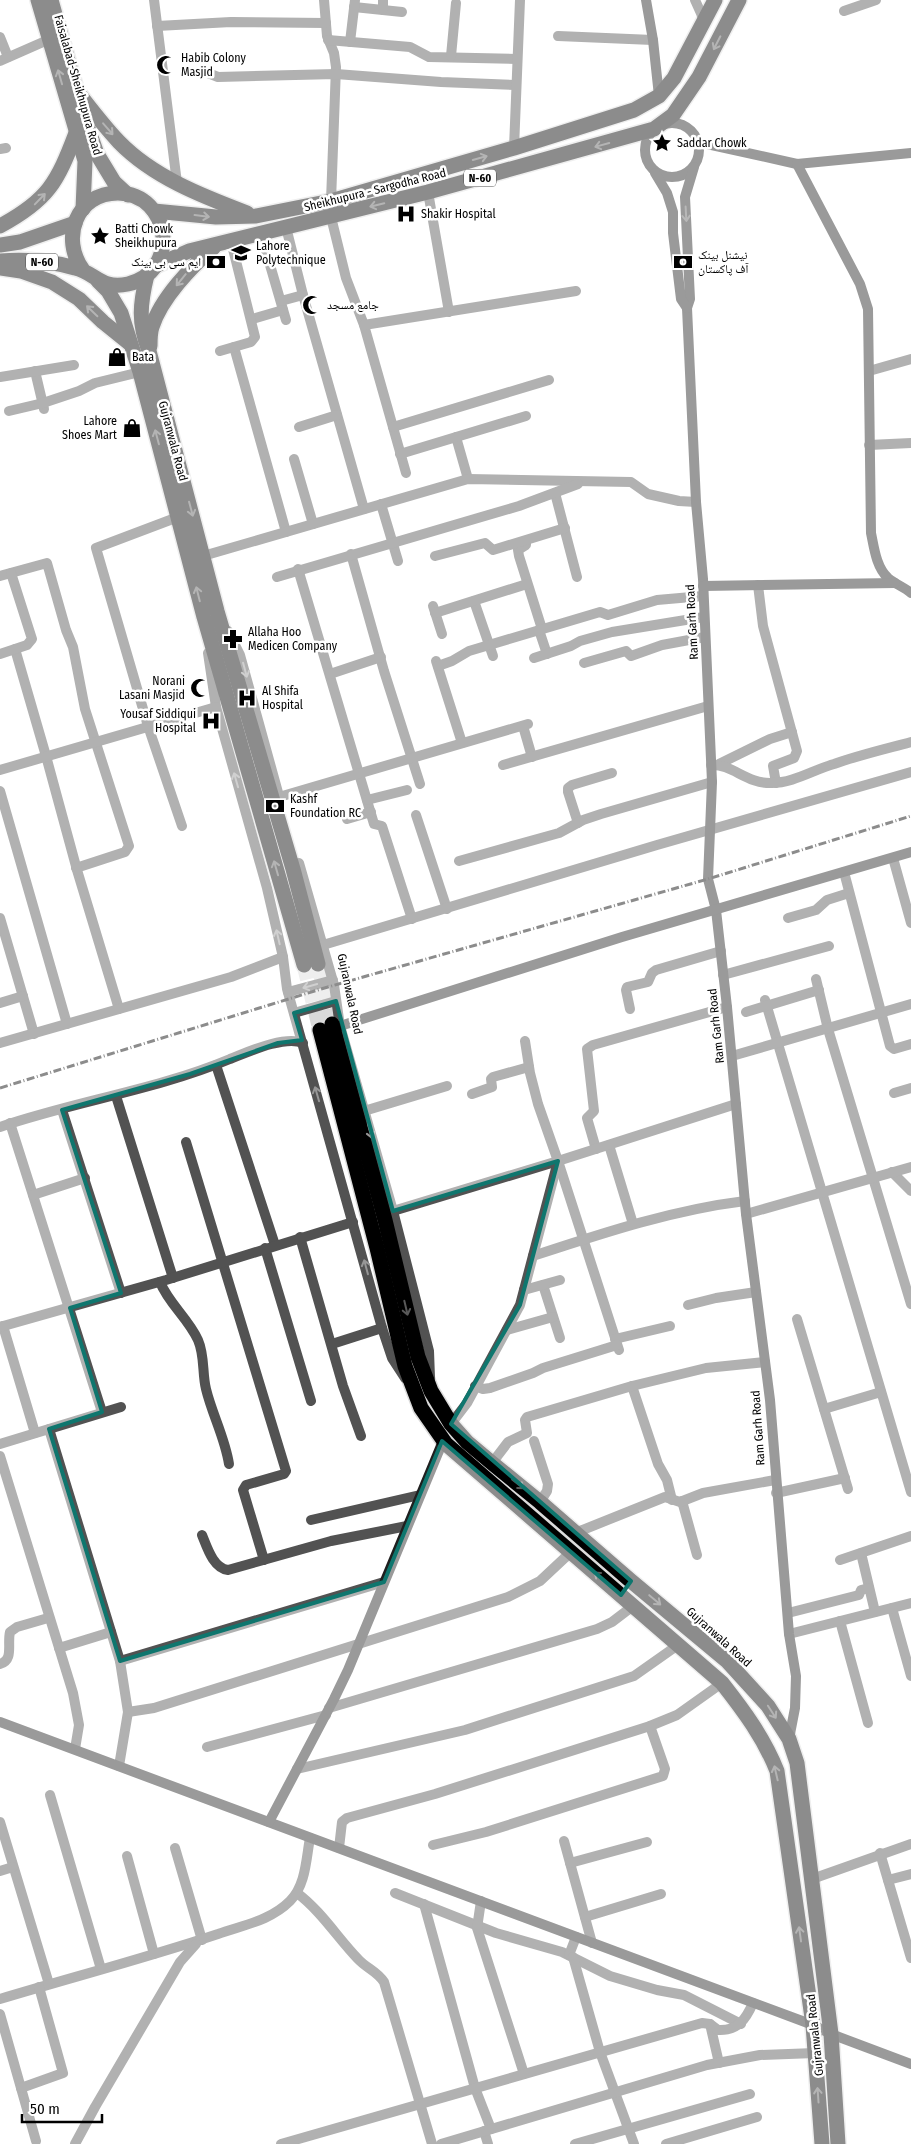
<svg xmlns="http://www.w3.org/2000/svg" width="911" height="2144" font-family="'Fira Sans Condensed','Noto Naskh Arabic',sans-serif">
<rect width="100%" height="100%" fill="#fff"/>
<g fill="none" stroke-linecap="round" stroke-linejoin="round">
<g stroke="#d9d9d9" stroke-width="15" stroke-dasharray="15 8" stroke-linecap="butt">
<path d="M318 964 332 1024"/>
<path d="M304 965 320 1030"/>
</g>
<g stroke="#dbdbdb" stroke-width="18">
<g id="highway">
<path d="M38 0 85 161 83 209"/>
<path d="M51 0 83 114 97 154 114 182 128 195"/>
<path d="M77 91C90 108 104 126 119 142 153 177 202 196 247 213"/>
<path d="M154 211 216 217 256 216 331 201 514 148 634 110 659 96 674 78 715 0"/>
<path d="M0 226C48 200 57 183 76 133"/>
<path d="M0 245 20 242 75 223"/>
<path d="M0 261C25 259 51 261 75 268 96 273 101 290 128 284 180 272 172 194 118 193 76 193 60 239 83 270"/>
<path d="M155 266 189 251 428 192 654 129 673 115 699 77 739 0"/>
<path d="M0 268 21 271 52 282 79 299 103 322 129 343"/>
<path d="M147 275C140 304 138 322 149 351L217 611 293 869 318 964"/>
<path d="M98 281 108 291 121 313 140 372 204 617 304 965"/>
<path d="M150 346C150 340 150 333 152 327 161 298 192 266 214 247"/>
<path d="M332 1024 385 1220 418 1357 431 1391 451 1424 467 1442 492 1463 540 1502 631 1581 727 1661 768 1706 789 1739 797 1763 831 2034 838 2144"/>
<path d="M320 1030 377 1248 405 1366 421 1408 446 1444 722 1683C744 1711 764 1738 777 1771L813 2025 822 2144"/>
</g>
</g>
<g stroke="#525252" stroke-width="10">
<path d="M154 0 177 183"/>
<path d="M324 0 327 36 334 53 336 67 331 201"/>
<path d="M695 0 704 20"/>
<path d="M354 7 402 12"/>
<path d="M383 10V0"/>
<path d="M844 11 876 0"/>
<path d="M157 26 231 22 326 23"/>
<path d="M558 36 653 40"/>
<path d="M0 37 8 57"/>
<path d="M328 40 410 47 429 57 517 59"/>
<path d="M350 42 355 0"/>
<path d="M451 56 456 3"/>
<path d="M0 61 50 39"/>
<path d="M203 71 218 77 336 74 441 82 516 85"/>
<path d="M514 148 520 0"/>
<path d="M0 149 6 148"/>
<path d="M428 192 449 312"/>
<path d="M331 217 346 278 364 325 406 473"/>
<path d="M286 227 303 295 364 509"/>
<path d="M261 234 286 320"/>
<path d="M281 301 303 295"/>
<path d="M252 319 283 310"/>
<path d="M364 325 576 291"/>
<path d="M234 347 286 532"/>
<path d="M220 351 251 342 255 337 231 241"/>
<path d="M35 371 44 409"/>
<path d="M869 371 911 359"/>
<path d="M0 377 74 365"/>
<path d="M9 411 43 403 79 391 95 383 140 372"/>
<path d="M299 427 337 415"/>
<path d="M393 427 549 380"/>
<path d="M456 437 468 479"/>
<path d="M869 445 911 443"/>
<path d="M400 454 526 416"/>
<path d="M294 459 313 524"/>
<path d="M555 493 577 577"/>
<path d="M381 504 398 561"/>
<path d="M178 517 96 548 148 726 182 826"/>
<path d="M526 541V545L518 550 519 556 542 629"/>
<path d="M351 554 384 671 420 784"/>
<path d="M203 556 468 479 631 482 648 494 679 501 696 502"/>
<path d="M435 556 485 543 493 550 565 528"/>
<path d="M298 569 374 824 382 826 412 919"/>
<path d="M0 576 47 563 66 630 73 647 85 709 129 846 125 852 76 868"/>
<path d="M277 577 519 506 578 484"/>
<path d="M758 585 763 626 797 751 794 758 773 766 776 783"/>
<path d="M474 601 493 656"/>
<path d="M433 606 442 634"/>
<path d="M435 613 527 584"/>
<path d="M539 630 547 654"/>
<path d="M228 631 240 655 279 796"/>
<path d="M15 649 46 756 77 870 119 1009"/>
<path d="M208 653 216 707 267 888 283 957 287 989 382 1328 392 1358 405 1378"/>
<path d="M0 654 27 645 32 639 11 573"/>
<path d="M534 658 571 646 580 641 612 632 704 617"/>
<path d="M436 661 462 743"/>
<path d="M584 663 626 651 631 656 662 645 705 637"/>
<path d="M438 666 452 661 469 651 600 612 608 615 657 600 703 596"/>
<path d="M330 674 381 657"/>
<path d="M523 726 532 757"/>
<path d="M719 764 770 739 792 732"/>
<path d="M503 765 708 706"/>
<path d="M711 765C733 764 746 784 772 783 793 783 813 770 834 764 859 755 885 749 911 742"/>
<path d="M0 770 216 707"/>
<path d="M0 791 67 1024"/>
<path d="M279 797 528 724"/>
<path d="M367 800 407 790"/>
<path d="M416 815 447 909"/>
<path d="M347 819 371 812"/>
<path d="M578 823 568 792V788L572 785 612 773"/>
<path d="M893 858 911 923"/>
<path d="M459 861 559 833 583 820 601 814 712 782"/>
<path d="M299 863 334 985 340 1026 393 1211 417 1304 429 1351 430 1378"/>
<path d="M844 872 890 1046 894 1049 911 1044"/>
<path d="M0 918 34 1034"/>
<path d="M788 918 816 910 827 900 849 893"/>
<path d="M323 945 657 845 911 772"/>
<path d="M723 975 829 946"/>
<path d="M816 979 828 1029 911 1304"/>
<path d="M288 992 333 980"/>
<path d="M765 1000 911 1492"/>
<path d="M0 1003 23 996"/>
<path d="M630 1009 626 990 627 987 648 982 652 973 656 970 721 951"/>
<path d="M746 1012 819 990"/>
<path d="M294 1013 336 1001"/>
<path d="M0 1043 231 977 283 957"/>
<path d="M732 1056 911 1004"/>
<path d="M216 1065 275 1245"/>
<path d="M894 1093 911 1088"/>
<path d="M472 1094 492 1087 491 1079 493 1077 529 1067"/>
<path d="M116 1096 173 1278"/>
<path d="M62 1110 121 1293"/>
<path d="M364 1111 447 1086"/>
<path d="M10 1123 102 1412"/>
<path d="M0 1127C76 1101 156 1090 230 1059 248 1052 285 1035 303 1043"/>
<path d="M186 1142 286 1471 284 1474 246 1485 243 1490 264 1560"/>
<path d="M609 1145 633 1224"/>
<path d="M596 1149 587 1118 594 1111 587 1049 593 1045 727 1007"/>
<path d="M558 1161 619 1350"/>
<path d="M892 1172 911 1191"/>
<path d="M33 1195 85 1178"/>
<path d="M393 1211 558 1161 736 1104"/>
<path d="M746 1214 911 1167"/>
<path d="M300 1237 343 1386 361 1436"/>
<path d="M265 1248 311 1401"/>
<path d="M533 1256C603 1233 672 1210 745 1201"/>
<path d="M160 1282C169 1304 188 1318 198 1340 205 1356 202 1373 206 1389 212 1414 225 1438 229 1464"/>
<path d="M543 1285 560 1338"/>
<path d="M524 1290 560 1280"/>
<path d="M688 1305 716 1298 756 1292"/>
<path d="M797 1319 848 1489"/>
<path d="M3 1326 35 1433"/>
<path d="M0 1327 166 1280 353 1222"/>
<path d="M507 1330 553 1317"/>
<path d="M615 1339 670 1326"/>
<path d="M332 1344 382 1328"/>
<path d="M475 1386 483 1389 490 1388 533 1373 543 1368 617 1345"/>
<path d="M632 1386 658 1464 667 1480 672 1500"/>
<path d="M824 1409 881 1392"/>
<path d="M451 1424 467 1403 520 1305 558 1161 538 1104 530 1073 525 1041"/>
<path d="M49 1429 120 1661 128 1712 119 1766"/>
<path d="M534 1441 548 1484 547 1491 540 1502"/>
<path d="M0 1444 121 1407"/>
<path d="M0 1456 73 1693 79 1725 75 1749"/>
<path d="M492 1463 508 1442 527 1433 525 1420 527 1417 632 1386 706 1368 765 1362"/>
<path d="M776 1493 845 1478"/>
<path d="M682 1501 697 1555"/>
<path d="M311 1520 420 1495"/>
<path d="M575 1533 665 1497 680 1502 703 1493 775 1480"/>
<path d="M202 1535C207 1547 213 1568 228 1570L331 1541 407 1526"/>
<path d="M861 1553 875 1612"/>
<path d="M840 1560 911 1536"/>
<path d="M892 1608 911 1676"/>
<path d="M788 1613 859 1595 861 1590 869 1588"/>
<path d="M840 1621 868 1723"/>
<path d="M789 1634 911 1603"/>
<path d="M59 1648 111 1632"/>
<path d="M120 1661 384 1582"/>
<path d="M0 1664C14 1660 7 1644 10 1632L17 1627 48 1618"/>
<path d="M329 1708 597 1629 612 1622 633 1606"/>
<path d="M128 1712 154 1708 508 1597 540 1581 571 1552"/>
<path d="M207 1747 326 1715"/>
<path d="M297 1769 465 1730 634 1676 678 1645"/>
<path d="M50 1795 101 1969"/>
<path d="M0 1822 49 1984"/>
<path d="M564 1841 592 1943"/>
<path d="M433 1845 486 1832 663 1776 665 1769 650 1726"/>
<path d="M175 1848 202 1940"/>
<path d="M339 1848 342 1822 347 1818 435 1794 650 1726 677 1715 722 1683"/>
<path d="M880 1853 911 1958"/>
<path d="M127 1856 154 1954"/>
<path d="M570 1863 647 1842"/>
<path d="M0 1871 13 1867"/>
<path d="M812 1879 911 1844"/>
<path d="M888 1880 911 1874"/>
<path d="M297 1893C321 1911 337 1937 358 1959 366 1968 377 1971 384 1982L432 2144"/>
<path d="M395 1893 496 1933 562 1952 610 1976 657 1990 684 1995 741 2024"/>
<path d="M481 1901 477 1928 524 2074"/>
<path d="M424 1904 475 2088 491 2129"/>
<path d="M585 1917 661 1894"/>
<path d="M569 1955 576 1937"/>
<path d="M573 1957 600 2052 634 2144"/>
<path d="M0 1999C73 1977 146 1958 218 1934 243 1925 270 1921 290 1901 306 1885 306 1859 310 1838"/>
<path d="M0 2014 36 2141"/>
<path d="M710 2024 719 2063"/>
<path d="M21 2088 63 2073 39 1987"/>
<path d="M484 2131 488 2144"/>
<path d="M75 2144 95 2107 180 1962 196 1944"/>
<path d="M281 2144 702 2023 710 2024 718 2030C738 2031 746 2019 753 2003"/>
<path d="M441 2144 707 2065 760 2055 815 2053"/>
<path d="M575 2144 750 2094"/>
<path d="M666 2144 757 2117"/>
</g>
<g stroke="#1f1f1f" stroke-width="10">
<path d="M646 0 653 40 659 96"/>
<circle cx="672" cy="150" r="27"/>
<path d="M698 142 797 164 911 153"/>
<path d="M797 164 860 284 868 309 871 533C874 547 876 567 888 578 895 584 904 587 911 593"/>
<path d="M694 167 685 197 690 299 687 308 696 502 703 579 712 782 708 879 716 910 727 1007 746 1214 770 1400 789 1634 796 1676 795 1708 789 1739"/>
<path d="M655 173 667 193 673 212V233L681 299 687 308"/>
<path d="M703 586 895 583"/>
<path d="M340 1026 622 937 911 852"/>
<path d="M0 1722 813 2025 831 2034 911 2064"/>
<path d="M269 1822 334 1699 348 1670 443 1441"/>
</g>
<use href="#highway" stroke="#000" stroke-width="15"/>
<path stroke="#000" stroke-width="3" stroke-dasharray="8 2.5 1 2.5" stroke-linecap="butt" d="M0 1088 321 989 708 879 911 816"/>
</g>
<defs><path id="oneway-shaft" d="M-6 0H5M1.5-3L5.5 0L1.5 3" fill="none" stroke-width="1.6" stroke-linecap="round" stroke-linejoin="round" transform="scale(1.25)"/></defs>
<g stroke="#595959">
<use href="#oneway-shaft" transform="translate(717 43) rotate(117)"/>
<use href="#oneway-shaft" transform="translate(60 77) rotate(-106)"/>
<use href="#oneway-shaft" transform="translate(108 129) rotate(49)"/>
<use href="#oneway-shaft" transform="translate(602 145) rotate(165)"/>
<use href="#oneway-shaft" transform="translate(480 158) rotate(-16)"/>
<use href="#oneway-shaft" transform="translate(40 199) rotate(-46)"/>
<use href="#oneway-shaft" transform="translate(377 205) rotate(166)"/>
<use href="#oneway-shaft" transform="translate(202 216) rotate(7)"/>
<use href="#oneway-shaft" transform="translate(181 280) rotate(129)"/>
<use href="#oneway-shaft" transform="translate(92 311) rotate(-136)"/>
<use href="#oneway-shaft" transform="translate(157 437) rotate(-105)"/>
<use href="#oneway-shaft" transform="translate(191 509) rotate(75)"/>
<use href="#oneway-shaft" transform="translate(198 594) rotate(-104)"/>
<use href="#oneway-shaft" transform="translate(276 868) rotate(-106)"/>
<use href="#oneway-shaft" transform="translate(406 1308) rotate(77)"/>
<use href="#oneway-shaft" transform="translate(518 1484) rotate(38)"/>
<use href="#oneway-shaft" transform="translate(600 1577) rotate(-139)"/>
<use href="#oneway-shaft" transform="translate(655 1600) rotate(40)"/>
<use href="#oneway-shaft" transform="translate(772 1712) rotate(57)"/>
<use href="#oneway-shaft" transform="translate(776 1773) rotate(-103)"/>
<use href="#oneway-shaft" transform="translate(800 1934) rotate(-98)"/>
<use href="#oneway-shaft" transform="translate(818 2095) rotate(-94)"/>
</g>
<use stroke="#626262" href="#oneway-shaft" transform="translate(686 214) rotate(87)"/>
<g stroke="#979797">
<use href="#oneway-shaft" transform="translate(245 670) rotate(75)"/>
<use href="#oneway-shaft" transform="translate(236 780) rotate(-106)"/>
<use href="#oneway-shaft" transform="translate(278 937) rotate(-103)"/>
<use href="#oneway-shaft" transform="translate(310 986) rotate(164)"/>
<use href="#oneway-shaft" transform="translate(317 1094) rotate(-106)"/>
<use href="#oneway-shaft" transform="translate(370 1131) rotate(74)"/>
<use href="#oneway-shaft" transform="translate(366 1267) rotate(-105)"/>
</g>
<path d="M0 0H911V2144H0ZM336 1001 393 1211 558 1161 520 1305 451 1424 631 1581 621 1595 442 1441 384 1582 120 1661 49 1429 102 1412 70 1308 121 1293 62 1110 190 1074 278 1043 302 1040 294 1013Z" fill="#fff" fill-opacity=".55" fill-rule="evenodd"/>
<path fill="none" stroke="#0f766e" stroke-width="4" stroke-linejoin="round" d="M336 1001 393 1211 558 1161 520 1305 451 1424 631 1581 621 1595 442 1441 384 1582 120 1661 49 1429 102 1412 70 1308 121 1293 62 1110 190 1074 278 1043 302 1040 294 1013Z"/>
<defs>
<g id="mosque-bare" transform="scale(1.5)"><path d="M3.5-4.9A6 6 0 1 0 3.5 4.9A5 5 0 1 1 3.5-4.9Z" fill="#000" stroke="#fff" stroke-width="2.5" paint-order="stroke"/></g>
<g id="sight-bare" transform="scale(1.5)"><path d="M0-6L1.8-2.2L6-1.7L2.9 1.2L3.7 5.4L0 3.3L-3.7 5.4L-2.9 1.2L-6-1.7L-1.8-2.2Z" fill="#000" stroke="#fff" stroke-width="2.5" paint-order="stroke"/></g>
<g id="hospital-bare" transform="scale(1.5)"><path d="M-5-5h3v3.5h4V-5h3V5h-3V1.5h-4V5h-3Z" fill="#000" stroke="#fff" stroke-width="2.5" paint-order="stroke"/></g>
<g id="university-bare" transform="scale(1.5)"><path d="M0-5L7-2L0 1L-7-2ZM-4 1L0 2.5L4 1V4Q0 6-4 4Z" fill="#000" stroke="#fff" stroke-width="2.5" paint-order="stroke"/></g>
<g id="bank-bare" transform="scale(1.5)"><path d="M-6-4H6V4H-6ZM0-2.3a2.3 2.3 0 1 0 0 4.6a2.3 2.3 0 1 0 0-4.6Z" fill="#000" stroke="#fff" stroke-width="2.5" paint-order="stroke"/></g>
<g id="shop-bare" transform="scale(1.5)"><path d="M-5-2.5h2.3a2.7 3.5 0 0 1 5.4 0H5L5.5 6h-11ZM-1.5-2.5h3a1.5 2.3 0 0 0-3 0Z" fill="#000" stroke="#fff" stroke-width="2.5" paint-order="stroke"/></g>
<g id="pharmacy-bare" transform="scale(1.5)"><path d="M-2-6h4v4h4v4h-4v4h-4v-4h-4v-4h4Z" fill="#000" stroke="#fff" stroke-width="2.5" paint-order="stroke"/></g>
</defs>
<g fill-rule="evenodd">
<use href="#mosque-bare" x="166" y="65"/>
<use href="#sight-bare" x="662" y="143"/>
<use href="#hospital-bare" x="406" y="214"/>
<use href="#sight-bare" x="100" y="236"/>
<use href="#university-bare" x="241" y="253"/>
<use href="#bank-bare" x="216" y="262"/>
<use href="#bank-bare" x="683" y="262"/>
<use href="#mosque-bare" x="312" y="305"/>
<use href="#shop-bare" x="117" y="357"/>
<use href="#shop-bare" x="132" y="428"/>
<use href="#pharmacy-bare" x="233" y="639"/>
<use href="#mosque-bare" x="200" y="688"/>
<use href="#hospital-bare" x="247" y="698"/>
<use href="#hospital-bare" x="211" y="721"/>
<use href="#bank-bare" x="275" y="806"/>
</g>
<g text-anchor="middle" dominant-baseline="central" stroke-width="5" stroke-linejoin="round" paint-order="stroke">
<g fill="#fff" stroke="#4c4c4c" stroke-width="1">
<rect x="464" y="169.5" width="32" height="17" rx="4"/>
<rect x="26" y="253.5" width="32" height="17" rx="4"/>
</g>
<g font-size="11" font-weight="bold" fill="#000">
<text x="480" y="178">N-60</text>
<text x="42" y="262">N-60</text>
</g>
<g font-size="12" fill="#000" stroke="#fff" text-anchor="start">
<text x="181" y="58">Habib Colony<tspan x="181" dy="14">Masjid</tspan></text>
<text x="677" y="143">Saddar Chowk</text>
<text x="421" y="214">Shakir Hospital</text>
<text x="115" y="229">Batti Chowk<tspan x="115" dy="14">Sheikhupura</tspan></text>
<text x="256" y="246">Lahore<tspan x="256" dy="14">Polytechnique</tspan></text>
<text x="698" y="255">نیشنل بینک<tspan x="698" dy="14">آف پاکستان</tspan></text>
<text x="201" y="262" text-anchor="end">ایم سی بی بینک</text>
<text x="327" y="305">جامع مسجد</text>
<text x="132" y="357">Bata</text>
<text x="117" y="421" text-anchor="end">Lahore<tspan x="117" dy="14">Shoes Mart</tspan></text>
<text x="248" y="632">Allaha Hoo<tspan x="248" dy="14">Medicen Company</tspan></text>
<text x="185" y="681" text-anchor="end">Norani<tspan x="185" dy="14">Lasani Masjid</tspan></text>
<text x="262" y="691">Al Shifa<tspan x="262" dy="14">Hospital</tspan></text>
<text x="196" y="714" text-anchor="end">Yousaf Siddiqui<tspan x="196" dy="14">Hospital</tspan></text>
<text x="290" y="799">Kashf<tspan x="290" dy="14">Foundation RC</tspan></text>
</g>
<g font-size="12" fill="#000" stroke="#fff">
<text transform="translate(78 85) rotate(74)">Faisalabad-Sheikhupura Road</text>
<text transform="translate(375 190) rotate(-14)">Sheikhupura - Sargodha Road</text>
<text transform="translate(173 441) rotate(75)">Gujranwala Road</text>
<text transform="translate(692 622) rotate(-93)">Ram Garh Road</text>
<text transform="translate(350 994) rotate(78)">Gujranwala Road</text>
<text transform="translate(716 1026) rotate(-96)">Ram Garh Road</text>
<text transform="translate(758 1428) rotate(-94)">Ram Garh Road</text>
<text transform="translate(719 1637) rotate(42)">Gujranwala Road</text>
<text transform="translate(815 2035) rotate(-96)">Gujranwala Road</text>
</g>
</g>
<path d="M22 2114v8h80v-8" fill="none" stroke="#000000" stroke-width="2.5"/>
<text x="30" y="2114" font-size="15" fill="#000000" stroke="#ffffff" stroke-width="4" paint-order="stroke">50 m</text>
</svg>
